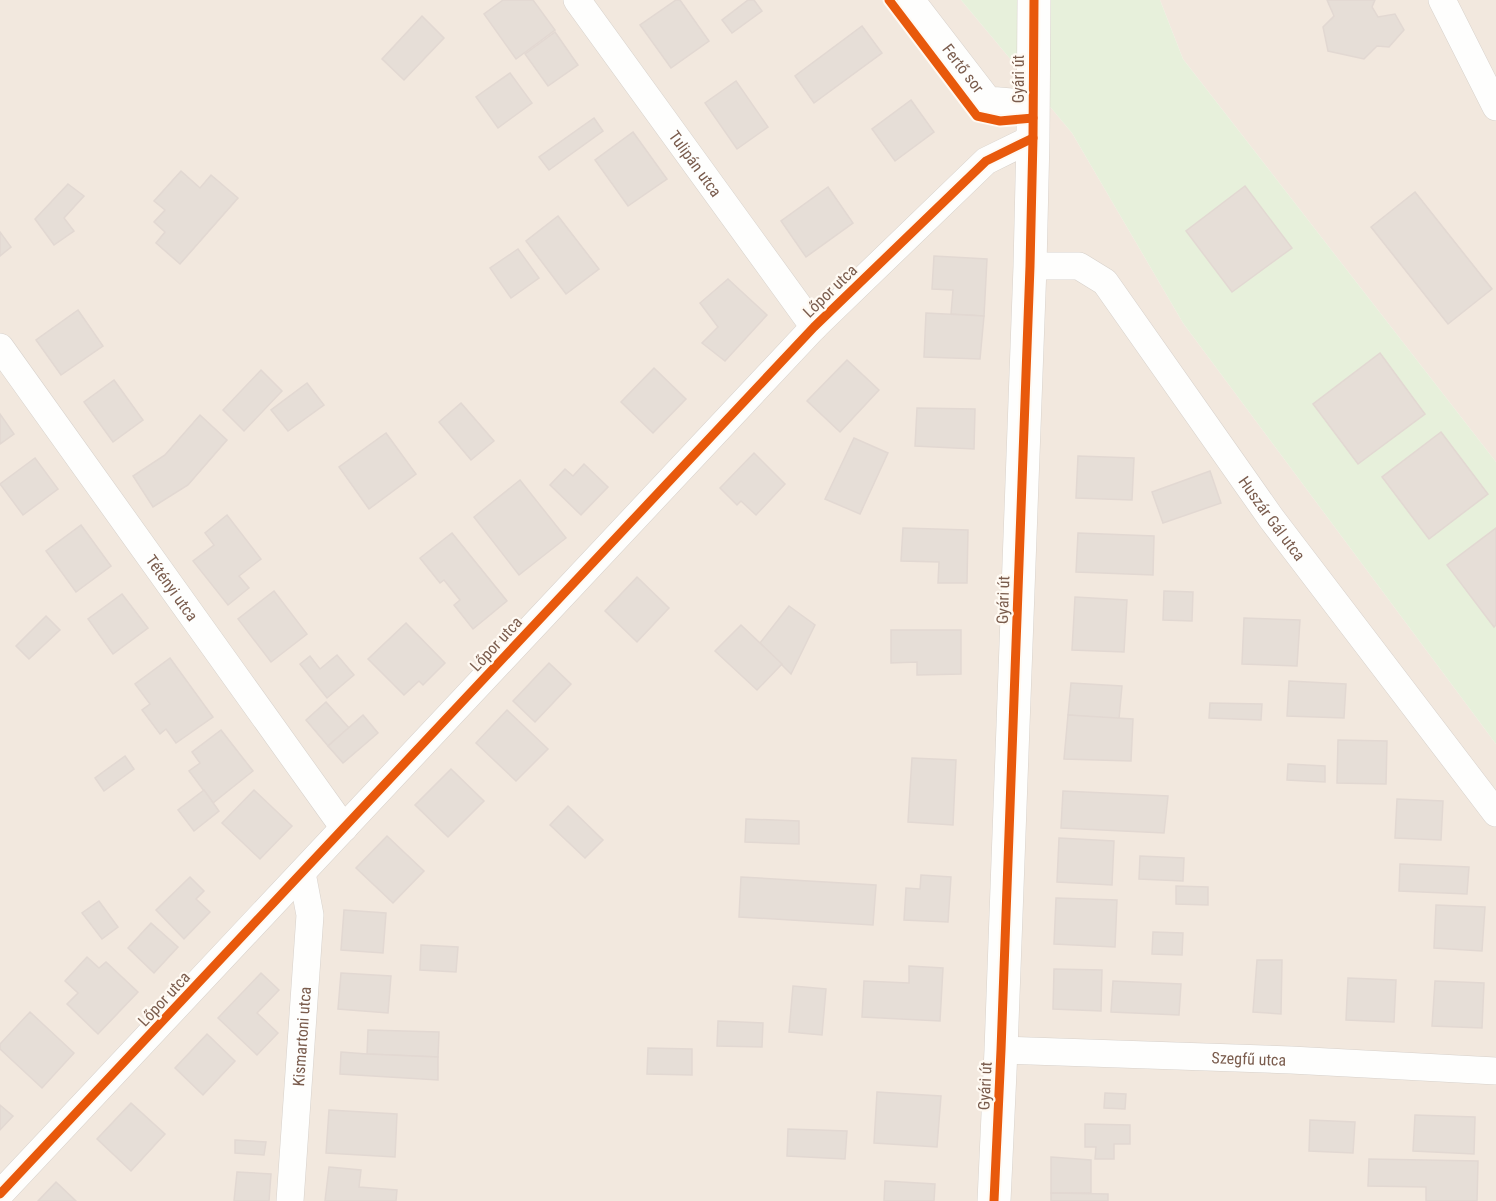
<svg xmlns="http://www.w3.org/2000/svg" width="1496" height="1201" font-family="'Roboto Condensed',sans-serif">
<rect width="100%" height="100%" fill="#f9f5f0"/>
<g fill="#f2e8de">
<path d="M0 0H961L1072 133 1183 323 1496 744V1201H0Z"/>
<path d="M1160 0H1496V462L1183 59Z"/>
</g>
<path fill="#e7f0db" d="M961 0H1160L1183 59 1496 462V744L1183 323 1072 133Z"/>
<g fill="#e6ded7" stroke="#e2d8d2" stroke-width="1.5">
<path d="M503 0H533L555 30 516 59 484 14Z"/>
<path d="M676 0H680L709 41 671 68 640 25Z"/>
<path d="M748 0H754L762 11 732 33 722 20Z"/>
<path d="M1327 0H1375L1372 7 1378 17 1395 14 1404 30 1389 47 1377 46 1364 59 1328 51 1323 27 1334 16Z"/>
<path d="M422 16 444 38 404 80 382 59Z"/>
<path d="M862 26 882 53 814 103 795 76Z"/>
<path d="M555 32 578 65 548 86 525 54Z"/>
<path d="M510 73 532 103 498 128 476 97Z"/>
<path d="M736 81 768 127 737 149 705 103Z"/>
<path d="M911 100 934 132 895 161 872 129Z"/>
<path d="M594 118 603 131 549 170 539 157Z"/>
<path d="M633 132 667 179 628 206 595 160Z"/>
<path d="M181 171 200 188 211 175 238 198 180 264 156 243 165 232 154 222 165 210 154 201Z"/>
<path d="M68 184 84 196 64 218 74 231 54 245 35 219Z"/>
<path d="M1245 186 1292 248 1232 292 1186 231Z"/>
<path d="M828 187 853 223 806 257 781 221Z"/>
<path d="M1415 192 1492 289 1448 324 1371 227Z"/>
<path d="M558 216 599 269 566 294 526 241Z"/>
<path d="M0 232 11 247 0 256Z"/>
<path d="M518 249 539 278 511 298 490 268Z"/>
<path d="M934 256 987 259 984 316 951 314 953 290 932 289Z"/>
<path d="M728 279 767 315 725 361 702 343 718 327 700 303Z"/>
<path d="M78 310 103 346 61 375 36 340Z"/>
<path d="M926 313 984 316 980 359 924 357Z"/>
<path d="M1380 353 1425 414 1358 464 1313 404Z"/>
<path d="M847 360 879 390 840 432 807 401Z"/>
<path d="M654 368 686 399 653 433 621 402Z"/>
<path d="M261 370 282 391 244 431 223 410Z"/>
<path d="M114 380 143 420 113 442 84 402Z"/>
<path d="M307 383 324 405 288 431 271 410Z"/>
<path d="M461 403 494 441 471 460 439 422Z"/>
<path d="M917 408 975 409 974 449 915 446Z"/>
<path d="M0 414 14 434 0 444Z"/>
<path d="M200 415 227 440 188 485 153 507 133 476 165 455Z"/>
<path d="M1441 432 1488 494 1429 539 1382 477Z"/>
<path d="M386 433 416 474 369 509 339 467Z"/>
<path d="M854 438 888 453 860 514 825 499Z"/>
<path d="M754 453 785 484 756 515 741 501 737 505 720 488Z"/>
<path d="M1078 456 1134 458 1132 500 1076 498Z"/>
<path d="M35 458 58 489 23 515 0 484Z"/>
<path d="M584 464 608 487 581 515 550 485 565 469 573 476Z"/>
<path d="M1210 471 1221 503 1163 523 1152 492Z"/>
<path d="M520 480 566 538 519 575 474 517Z"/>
<path d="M227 515 261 559 239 576 249 588 228 605 193 561 214 545 205 533Z"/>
<path d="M81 525 111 566 76 592 46 551Z"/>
<path d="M903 528 968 530 967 583H938L939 562 901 561Z"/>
<path d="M1496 528V625L1494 627 1447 565Z"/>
<path d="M452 533 507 601 473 629 454 605 460 600 444 580 440 583 420 558Z"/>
<path d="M1078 533 1154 536 1153 575 1076 572Z"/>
<path d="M637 577 669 608 637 642 605 611Z"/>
<path d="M274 591 307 634 271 662 238 619Z"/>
<path d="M1164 591 1193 592 1192 621 1163 620Z"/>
<path d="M122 594 148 628 113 654 88 619Z"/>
<path d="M1075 597 1127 600 1124 652 1072 650Z"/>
<path d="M789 606 815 625 791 674 760 643Z"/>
<path d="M46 616 60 630 29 659 16 646Z"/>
<path d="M1244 618 1300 620 1297 666 1242 664Z"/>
<path d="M406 623 445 663 423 685 419 681 404 695 368 659Z"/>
<path d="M741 625 782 664 757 690 715 651Z"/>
<path d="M891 630H961V674L917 675V662L891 663Z"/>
<path d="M337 655 354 675 327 698 300 664 310 656 320 669Z"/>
<path d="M170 658 213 717 176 743 166 729 160 734 142 710 150 704 135 684Z"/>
<path d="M549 663 571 684 535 722 513 701Z"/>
<path d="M1289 681 1346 684 1344 718 1287 716Z"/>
<path d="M1071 683 1122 686 1119 719 1068 715Z"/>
<path d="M326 702 349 728 328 746 306 720Z"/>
<path d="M1210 703 1262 704 1261 720 1209 718Z"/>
<path d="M507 710 548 749 516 781 476 743Z"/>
<path d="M363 715 378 733 343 763 328 746Z"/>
<path d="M1068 715 1133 719 1131 761 1064 759Z"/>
<path d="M221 730 253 771 213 803 189 771 200 763 192 752Z"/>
<path d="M1338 740 1387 741 1386 784 1337 783Z"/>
<path d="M125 756 134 769 104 791 95 778Z"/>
<path d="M912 758 956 760 953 825 908 822Z"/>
<path d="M1288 764 1325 766V782L1287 780Z"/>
<path d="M451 769 484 801 448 837 415 805Z"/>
<path d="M204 790 219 811 194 831 178 810Z"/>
<path d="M254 790 292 826 260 859 222 823Z"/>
<path d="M1063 791 1168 796 1164 833 1061 828Z"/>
<path d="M1397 799 1443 801 1441 840 1395 838Z"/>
<path d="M568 806 603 840 585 858 550 825Z"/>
<path d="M746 819 799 821V844L745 842Z"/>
<path d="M387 836 424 871 393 903 356 868Z"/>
<path d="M1059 838 1114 841 1112 885 1057 882Z"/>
<path d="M1140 856 1184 858 1183 881 1139 879Z"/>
<path d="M1400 864 1469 867 1467 894 1399 891Z"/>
<path d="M921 875 951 877 948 922 904 920 906 888 920 889Z"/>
<path d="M190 877 204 891 196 899 210 912 184 939 156 910Z"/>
<path d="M741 877 876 885 873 925 739 917Z"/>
<path d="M1176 886 1208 887V905L1176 904Z"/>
<path d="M1056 898 1117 900 1115 947 1054 944Z"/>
<path d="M99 901 118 927 102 939 82 913Z"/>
<path d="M1436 905 1485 907 1482 951 1434 948Z"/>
<path d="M344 910 386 913 383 953 341 950Z"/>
<path d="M151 923 178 947 154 973 128 948Z"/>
<path d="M1153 932 1183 933 1182 955 1152 954Z"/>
<path d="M421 945 458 947 456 972 420 970Z"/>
<path d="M87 957 99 968 106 962 138 992 98 1034 67 1004 78 993 65 981Z"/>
<path d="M1257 960H1282L1281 1014 1253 1012Z"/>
<path d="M909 966 943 968 940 1021 862 1017 864 981 909 983Z"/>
<path d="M1054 969 1102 970 1101 1011 1053 1009Z"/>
<path d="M261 973 279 990 257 1013 278 1033 257 1055 218 1018Z"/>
<path d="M341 973 391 976 388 1013 338 1009Z"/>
<path d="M1348 978 1396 980 1394 1022 1346 1020Z"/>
<path d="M1113 981 1181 984 1179 1015 1111 1012Z"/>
<path d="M1435 981 1484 983 1482 1028 1432 1026Z"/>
<path d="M793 986 826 989 822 1035 789 1032Z"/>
<path d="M30 1012 74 1053 42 1088 0 1049V1044Z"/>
<path d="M718 1021 763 1023 762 1047 717 1046Z"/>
<path d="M368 1030 439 1032 438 1057 367 1054Z"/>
<path d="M207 1034 235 1061 203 1095 175 1068Z"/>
<path d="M648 1048 692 1049V1075L647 1074Z"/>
<path d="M341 1052 367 1054 438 1057V1080L340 1074Z"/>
<path d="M877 1092 941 1096 937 1147 874 1143Z"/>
<path d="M1105 1093 1126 1094 1125 1109 1104 1108Z"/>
<path d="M131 1103 165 1134 131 1171 97 1139Z"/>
<path d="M0 1105 13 1116 0 1130Z"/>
<path d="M329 1110 397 1114 395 1157 326 1153Z"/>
<path d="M1415 1115 1475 1117 1474 1154 1413 1151Z"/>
<path d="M1310 1120 1355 1122 1353 1153 1309 1151Z"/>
<path d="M1085 1124 1130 1125V1144H1114V1159H1095L1096 1147H1085Z"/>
<path d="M788 1129 847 1131 845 1159 787 1156Z"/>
<path d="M235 1140 266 1142 264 1155 235 1153Z"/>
<path d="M1051 1157 1091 1160V1193H1051Z"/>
<path d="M1369 1159 1478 1161 1477 1201H1426V1187L1368 1186Z"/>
<path d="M329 1167 361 1170 359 1187 397 1190 396 1201H325Z"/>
<path d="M237 1172 271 1174 269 1201H234Z"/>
<path d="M885 1181 935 1184 934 1201H884Z"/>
<path d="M56 1182 76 1201H38Z"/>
<path d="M1051 1193 1108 1194V1201H1051Z"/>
</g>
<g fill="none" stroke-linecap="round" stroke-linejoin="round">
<g stroke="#d7d1cb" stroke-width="28">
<g id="street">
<path id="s1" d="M577 0 814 327"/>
<path id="s2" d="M911 0 988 100 1033 104"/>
<path d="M1442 0 1496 107"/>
<path id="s3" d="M1030 266H1079L1105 282 1271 518 1496 813"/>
<path id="s4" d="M0 347 344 828"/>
<path id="s5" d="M1001 1050 1291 1060 1496 1071"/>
<path d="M0 1194 814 327 986 161 1033 138"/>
<path id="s6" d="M290 1201 310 915 302 873"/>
</g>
</g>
<g stroke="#d9d2cb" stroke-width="34">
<path id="secondary" d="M994 1201 1001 1050 1030 266 1033 138 1034 0"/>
</g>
<use href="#street" stroke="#fefefd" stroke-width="27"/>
<use href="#secondary" stroke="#fefefd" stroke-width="33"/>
<g stroke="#fffaf3" stroke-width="13">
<g id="cycleway">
<path d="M889 0 977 116 1000 121 1033 118"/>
<path d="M0 1194 814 327 986 161 1033 138"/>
<path d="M994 1201 1001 1050 1030 266 1033 138 1034 0"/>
</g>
</g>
<use href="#cycleway" stroke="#e8590c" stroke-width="9"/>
</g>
<g text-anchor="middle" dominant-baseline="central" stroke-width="4.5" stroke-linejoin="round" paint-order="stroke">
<g font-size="16" fill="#7a5c4d" stroke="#fffaf3">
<text stroke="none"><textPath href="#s2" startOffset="86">Fertő sor</textPath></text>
<text transform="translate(1018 79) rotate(-90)">Gyári út</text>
<text stroke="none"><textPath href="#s1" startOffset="202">Tulipán utca</textPath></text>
<text transform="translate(830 291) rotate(-44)">Lőpor utca</text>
<text stroke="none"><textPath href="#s3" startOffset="369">Huszár Gál utca</textPath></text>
<text stroke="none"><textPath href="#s4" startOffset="296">Tétényi utca</textPath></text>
<text transform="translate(1003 600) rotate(-88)">Gyári út</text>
<text transform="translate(496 644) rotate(-47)">Lőpor utca</text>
<text transform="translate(164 999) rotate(-47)">Lőpor utca</text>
<text stroke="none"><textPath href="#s6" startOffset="165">Kismartoni utca</textPath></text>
<text stroke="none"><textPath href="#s5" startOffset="248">Szegfű utca</textPath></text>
<text transform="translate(985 1086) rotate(-87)">Gyári út</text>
</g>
</g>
</svg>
